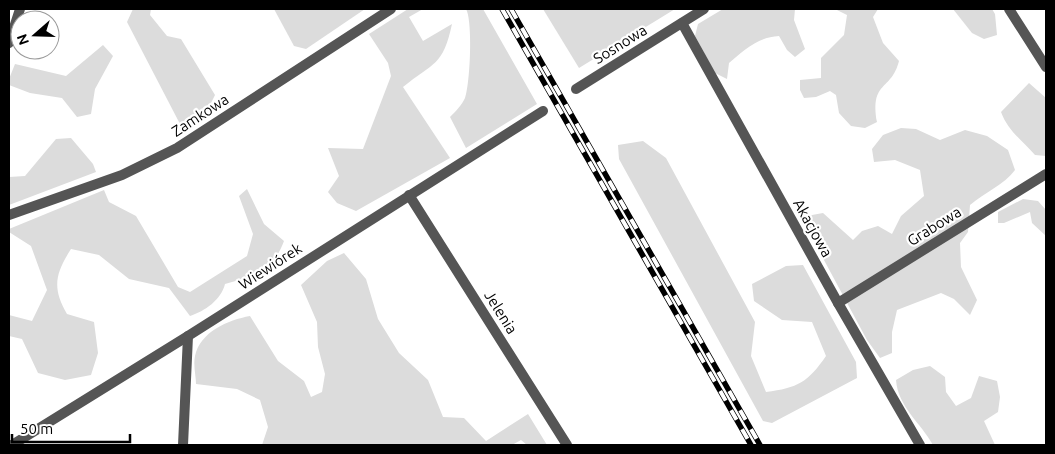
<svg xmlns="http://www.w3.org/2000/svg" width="1055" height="454" font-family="Ubuntu,sans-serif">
<rect width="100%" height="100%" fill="#fff"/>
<g fill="#dcdcdc">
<path d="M133 9H151L150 15 167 36 181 39 215 95 207 111 189 128 180 124 127 22Z"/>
<path d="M274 9H365L306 49 294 46Z"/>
<path d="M408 9H423L409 17 423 41 452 24C443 66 434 62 403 87L450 158 356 211 337 203 328 192 339 176 328 148 363 149 391 76 388 63 369 34Z"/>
<path d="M466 9H483L537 104 466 148 450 117C455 112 462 105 465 98 470 84 473 21 466 9Z"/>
<path d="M543 9H675L579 68Z"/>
<path d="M723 9H795L794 20 805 49 795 57 787 50 779 36C758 37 744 50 729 63L727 79 715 73 695 36 698 24Z"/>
<path d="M835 9H878L873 17 883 43 899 61C891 92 870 80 877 122L865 128 851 126 839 113 836 95 830 91 816 97 804 98 800 90V80L821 78V58L844 35 847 15Z"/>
<path d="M953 9H992L995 14 997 35 984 39 972 33Z"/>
<path d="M103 45 113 56 95 89 91 114 77 117 62 98 30 93 9 85V79L15 64 66 76Z"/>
<path d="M1029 83 1046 98V156L1035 155C1022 140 1008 131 1001 112Z"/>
<path d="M901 128 916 129 940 140 965 130 987 136 1008 150 1015 170C1004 185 985 192 970 205L968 232 960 243 961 267 977 300 970 315 954 299 941 293 897 310 892 332V353L880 358 867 340 803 221 812 215 823 213 853 240 862 231 878 226 892 234 901 216 924 196 920 170 895 160 874 162 872 149 883 135Z"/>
<path d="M71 138 93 164 96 172 9 205V177L25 176 56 139Z"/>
<path d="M643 141 666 158 755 322 751 356 766 392C798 388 808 382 826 356L812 322 782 320 754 301 752 284 786 266 803 265 856 362 857 378 772 423 763 421 619 159 618 145Z"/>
<path d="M247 189 264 224 284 241C272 273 254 275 225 284 221 300 205 311 190 316L169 288 129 279 99 255 71 249C55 274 52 288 67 314L94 322 98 353 91 375 65 380 38 373 22 339 9 336V315L32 321 47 290 31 246 9 232V229L104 190 109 202 136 216 178 287 190 292 247 256 253 234 239 196Z"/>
<path d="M1023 199 1038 201 1046 210V236L1032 223 1030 212 1004 223H998V212Z"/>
<path d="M344 253 366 279 378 319 399 353 428 380 443 417 464 418 486 441 528 414 547 445H527L521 440 512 445H262L268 427 260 400 237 389 196 384C196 376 193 365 195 356 200 332 228 320 250 316L278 361 304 381 311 397 322 392 325 374 318 347 317 322 301 285 327 261Z"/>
<path d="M930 366 945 377 946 392 956 406 971 398 979 376 997 381 1000 397 998 412 984 421 995 445H933C921 423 898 407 896 380L913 370Z"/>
</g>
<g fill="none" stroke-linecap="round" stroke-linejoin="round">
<g stroke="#555" stroke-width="10">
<path d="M1009 9 1046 67"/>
<path d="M682 23 838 303 920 445"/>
<path d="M9 43 20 9"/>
<path d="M576 89 704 9"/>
<path d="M409 195 567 445"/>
<path d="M9 215 122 175 177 148 391 9"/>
<path d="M838 303 1046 174"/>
<path d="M12 445 188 336 543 111"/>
<path d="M183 445 188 336"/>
</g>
<g stroke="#000" stroke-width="5.5">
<g id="rail">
<path d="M502 9 751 445"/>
<path d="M511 9 760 445"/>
</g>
</g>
<use href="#rail" stroke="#fff" stroke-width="4" stroke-dasharray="11" stroke-linecap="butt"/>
</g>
<g text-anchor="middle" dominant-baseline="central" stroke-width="4.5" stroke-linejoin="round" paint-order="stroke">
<g font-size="15" fill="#000" stroke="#fff">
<text transform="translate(620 44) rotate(-32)">Sosnowa</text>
<text transform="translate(200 115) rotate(-33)">Zamkowa</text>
<text transform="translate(934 226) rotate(-32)">Grabowa</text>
<text transform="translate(813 228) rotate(61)">Akacjowa</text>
<text transform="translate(270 266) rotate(-33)">Wiewiórek</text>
<text transform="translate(501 312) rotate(58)">Jelenia</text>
</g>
</g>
<rect width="1055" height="454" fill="none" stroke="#000000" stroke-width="20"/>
<g transform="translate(35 35) rotate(250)"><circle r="24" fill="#ffffff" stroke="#999999"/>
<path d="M0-4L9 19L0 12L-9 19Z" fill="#000000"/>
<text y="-8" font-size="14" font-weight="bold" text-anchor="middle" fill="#000000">N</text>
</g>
<path d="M12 434v8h118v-8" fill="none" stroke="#000000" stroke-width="2.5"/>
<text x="20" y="434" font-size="15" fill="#000000" stroke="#ffffff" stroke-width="4" paint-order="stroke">50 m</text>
</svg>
